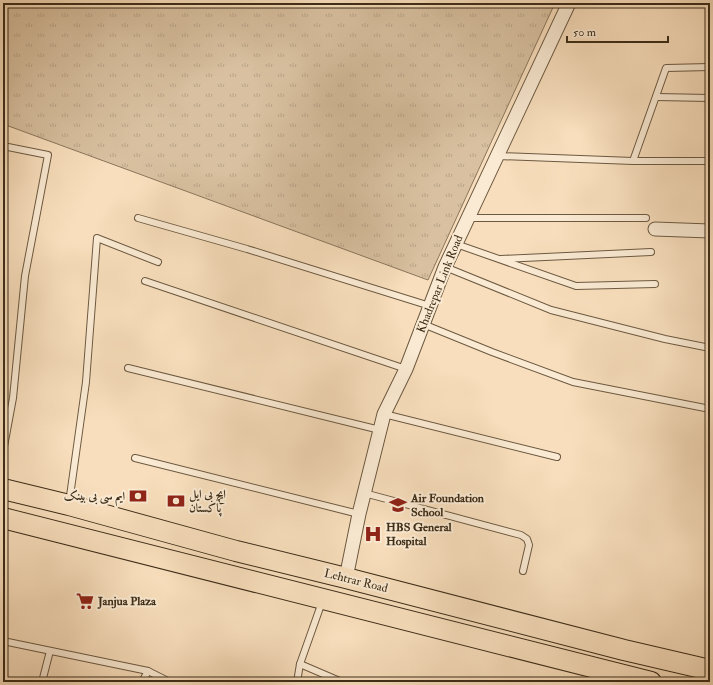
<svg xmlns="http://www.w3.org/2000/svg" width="713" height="685" font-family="'IM FELL Double Pica',Amiri,serif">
<defs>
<pattern id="grass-tufts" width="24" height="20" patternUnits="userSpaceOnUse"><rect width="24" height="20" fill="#d8c0a0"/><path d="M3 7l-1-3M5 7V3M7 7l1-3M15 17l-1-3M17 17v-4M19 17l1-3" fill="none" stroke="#baa589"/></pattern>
</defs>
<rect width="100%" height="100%" fill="#f8debc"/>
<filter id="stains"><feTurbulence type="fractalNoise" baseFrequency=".005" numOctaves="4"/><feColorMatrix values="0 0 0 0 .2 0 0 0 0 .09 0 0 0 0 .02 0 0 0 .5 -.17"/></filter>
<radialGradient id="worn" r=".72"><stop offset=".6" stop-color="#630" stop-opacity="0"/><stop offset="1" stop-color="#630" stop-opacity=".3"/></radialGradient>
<path fill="url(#grass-tufts)" stroke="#8a765c" d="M3 3H555L428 280 3 124Z"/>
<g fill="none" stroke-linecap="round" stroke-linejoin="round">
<g stroke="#6c5941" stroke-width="8">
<g id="lane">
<path d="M656 97 710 98"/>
<path d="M3 146 48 155 25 276 13 398 3 452"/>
<path d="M498 156 633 161H710"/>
<path d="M633 161 666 68 710 67"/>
<path d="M138 218 247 249 430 306"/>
<path d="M468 218H646"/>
<path d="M456 244 576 286 655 284"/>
<path d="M501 259 651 252"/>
<path d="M445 267 551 310 665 339 710 348"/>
<path d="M145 281 406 369"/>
<path d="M423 324 492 352 573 382 710 409"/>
<path d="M128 368 380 430"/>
<path d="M384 414 557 457"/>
<path d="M135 458 359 514"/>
<path d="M364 493 521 535 527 539 529 545 523 571"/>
<path d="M69 503 86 382 97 238 158 262"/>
<path d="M3 641 148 671 170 682"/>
<path d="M300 664 342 682"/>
<path d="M42 682 50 651"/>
<path d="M142 682 148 671"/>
<path d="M297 682 300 664 322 602"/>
</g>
</g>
<g stroke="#6c5941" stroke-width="15">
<g id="street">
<path d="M655 229 710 231"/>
<path d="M346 578 359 514 384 414 406 369 445 267 569 3"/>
</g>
</g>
<g stroke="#3d2d18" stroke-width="22">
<g id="primary">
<path d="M3 489 69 505 236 551 346 578 624 650 710 670"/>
<path d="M3 518 651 682"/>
</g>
</g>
<use href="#lane" stroke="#faead3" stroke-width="6"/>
<use href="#street" stroke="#faead3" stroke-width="13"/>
<use href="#primary" stroke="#f8debc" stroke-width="20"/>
</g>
<defs>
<g id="bank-bare" transform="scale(1.38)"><path d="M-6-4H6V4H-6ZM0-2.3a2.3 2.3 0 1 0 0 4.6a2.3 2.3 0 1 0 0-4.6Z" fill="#8f2418" stroke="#faead3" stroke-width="2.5" paint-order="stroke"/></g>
<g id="school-bare" transform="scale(1.38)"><path d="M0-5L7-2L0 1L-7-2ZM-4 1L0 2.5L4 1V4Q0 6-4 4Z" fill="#8f2418" stroke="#faead3" stroke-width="2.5" paint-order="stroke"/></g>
<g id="hospital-bare" transform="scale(1.38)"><path d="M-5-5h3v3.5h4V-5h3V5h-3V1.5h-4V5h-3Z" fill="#8f2418" stroke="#faead3" stroke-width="2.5" paint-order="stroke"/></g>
<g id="supermarket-bare" transform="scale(1.38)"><path d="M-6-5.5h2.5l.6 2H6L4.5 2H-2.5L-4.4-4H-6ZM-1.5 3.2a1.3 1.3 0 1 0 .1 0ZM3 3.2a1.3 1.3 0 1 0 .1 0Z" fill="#8f2418" stroke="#faead3" stroke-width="2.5" paint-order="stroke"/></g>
</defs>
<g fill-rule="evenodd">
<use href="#bank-bare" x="138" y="496"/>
<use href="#bank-bare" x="176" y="501"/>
<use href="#school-bare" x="398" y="505"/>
<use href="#hospital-bare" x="373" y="534"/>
<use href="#supermarket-bare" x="85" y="601"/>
</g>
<g text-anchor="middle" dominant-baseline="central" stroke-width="4" stroke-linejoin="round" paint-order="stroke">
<g font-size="12" fill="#3d2d18" stroke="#faead3">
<text transform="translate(440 284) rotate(-68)">Khadrepar Link Road</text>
<text transform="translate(356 581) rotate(14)">Lehtrar Road</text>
</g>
<g font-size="12" font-weight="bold" fill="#3d2d18" stroke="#faead3" text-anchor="start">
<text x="189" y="494">ایچ بی ایل<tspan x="189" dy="14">پاکستان</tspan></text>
<text x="125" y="496" text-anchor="end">ایم سی بی بینک</text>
<text x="411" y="498">Air Foundation<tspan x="411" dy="14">School</tspan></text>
<text x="386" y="527">HBS General<tspan x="386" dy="14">Hospital</tspan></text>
<text x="98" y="601">Janjua Plaza</text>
</g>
</g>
<rect width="713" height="685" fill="none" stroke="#f8debc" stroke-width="16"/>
<rect x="4" y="4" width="705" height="677" fill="none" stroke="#3d2d18" stroke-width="2"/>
<rect x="8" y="8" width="697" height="669" fill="none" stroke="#3d2d18"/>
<path d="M567 36v6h101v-6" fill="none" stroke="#3d2d18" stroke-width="2"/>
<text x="573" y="36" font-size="12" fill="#3d2d18" stroke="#faead3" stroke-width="3" paint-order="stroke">50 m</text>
<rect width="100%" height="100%" filter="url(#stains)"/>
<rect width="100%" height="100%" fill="url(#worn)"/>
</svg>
